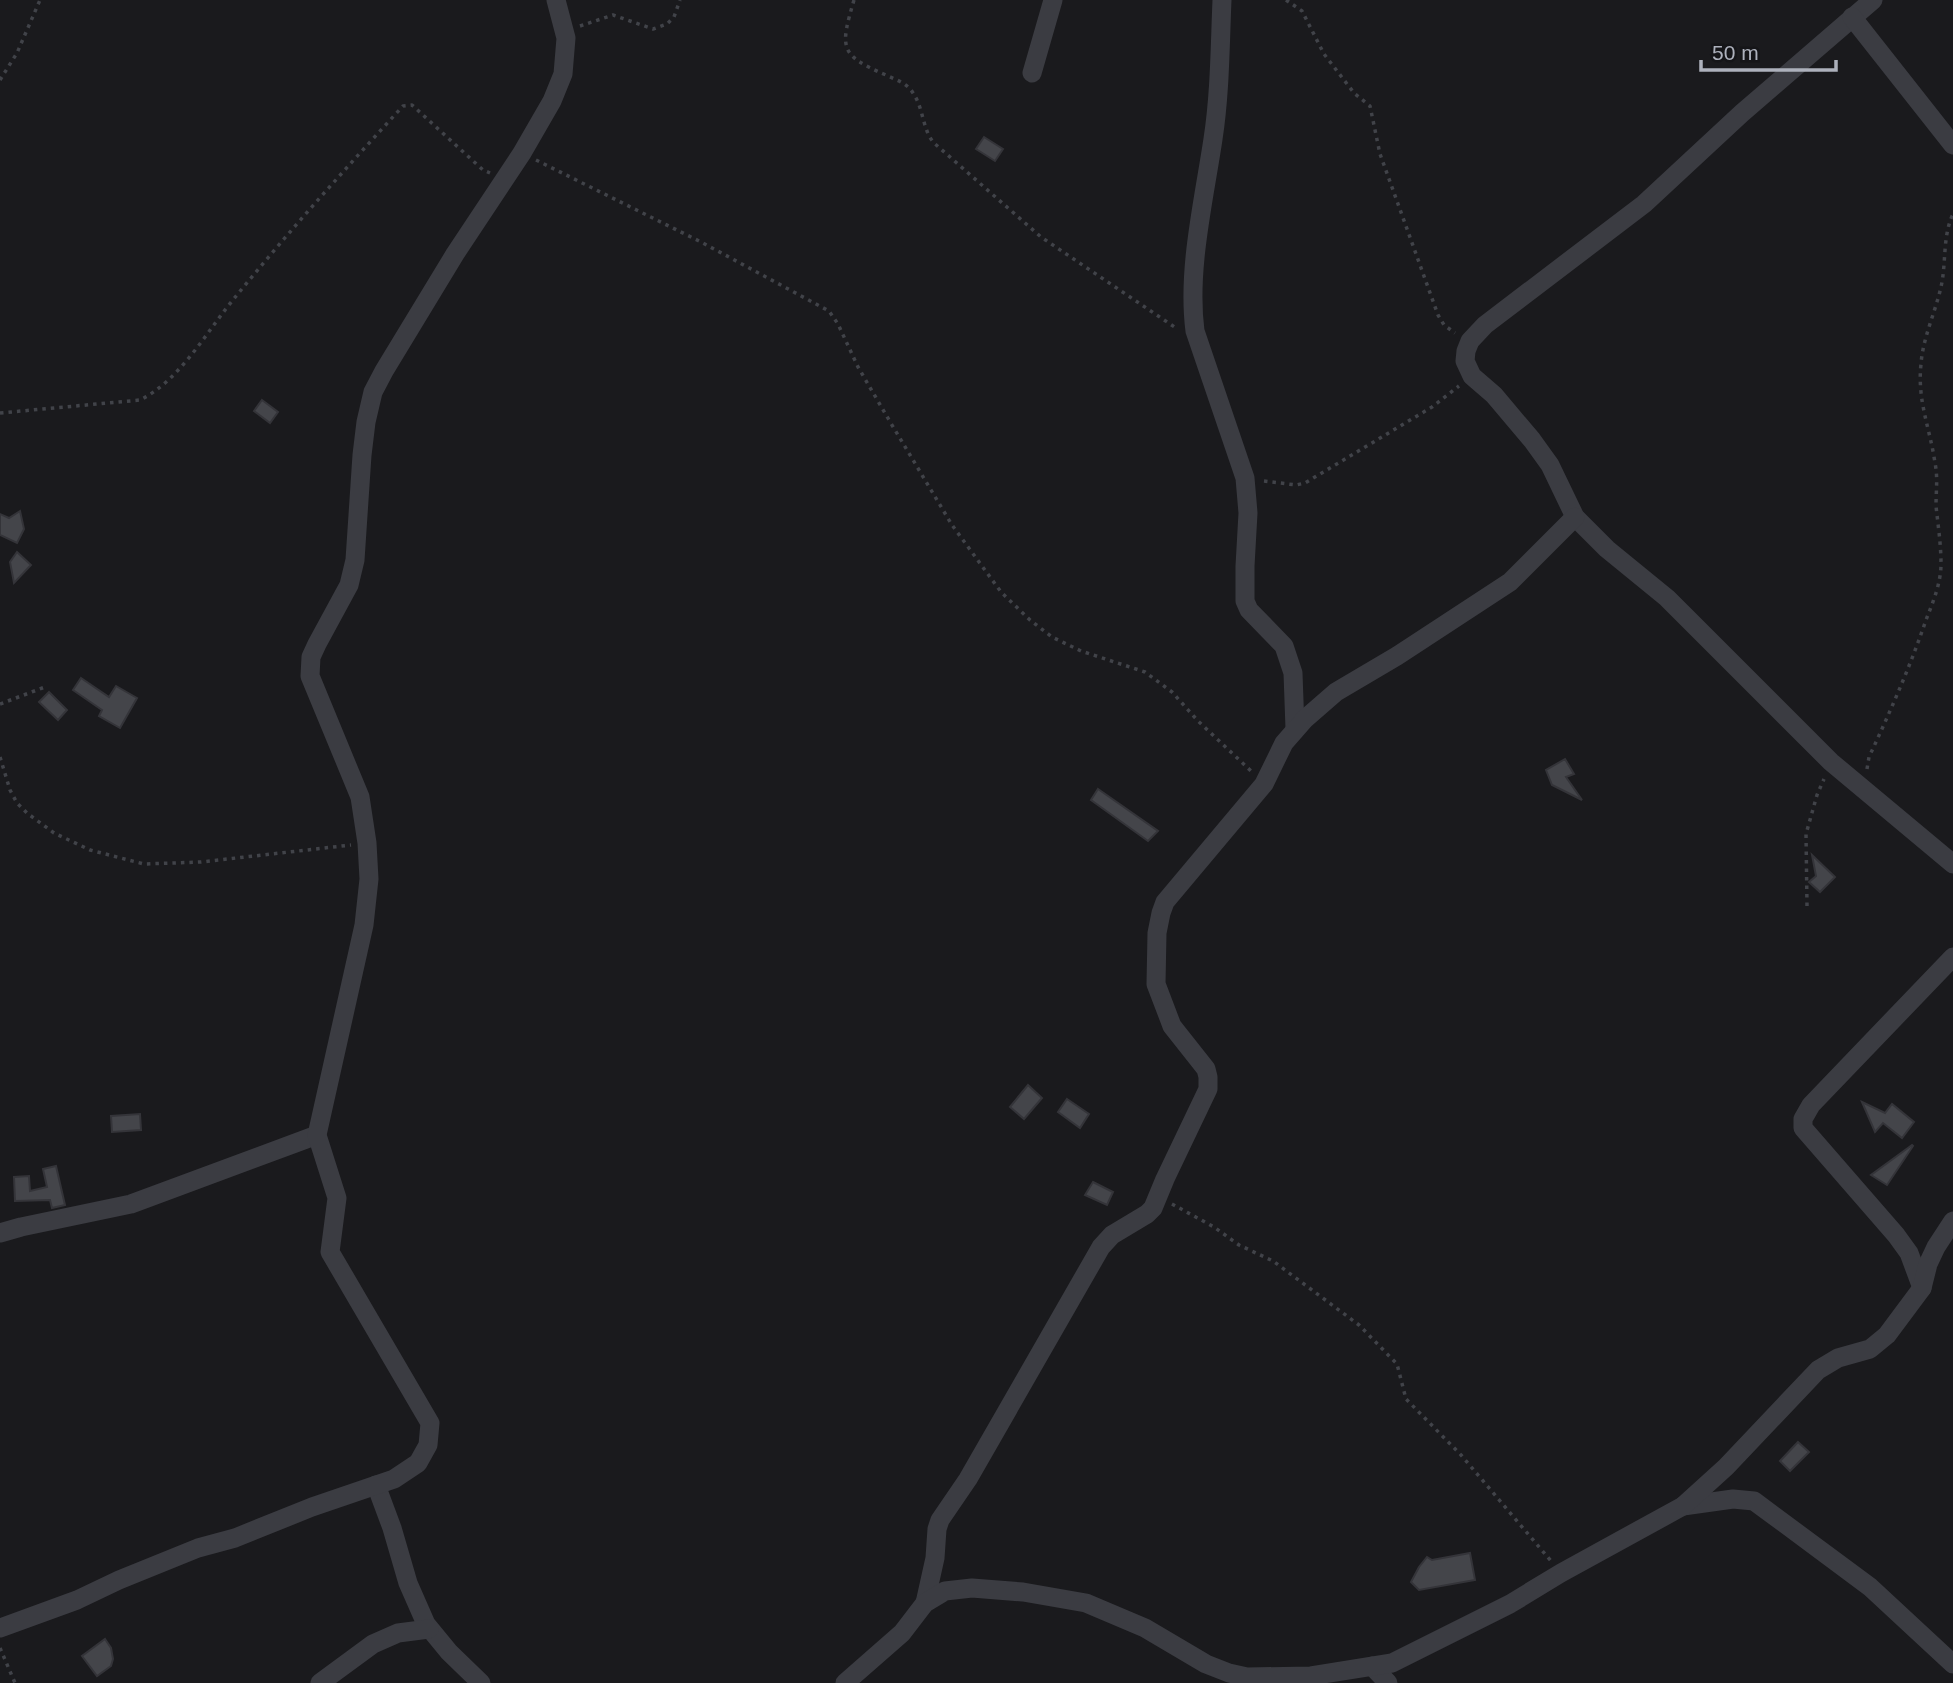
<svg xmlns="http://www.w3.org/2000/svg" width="1953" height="1683" font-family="Arial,sans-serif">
<rect width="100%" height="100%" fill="#1a1a1d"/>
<g fill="#44454a" stroke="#343439" stroke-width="2">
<path d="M984 137 1003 149 995 161 976 149Z"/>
<path d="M262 400 278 412 270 423 254 411Z"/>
<path d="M20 511 24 529 17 543 0 535V514L9 518Z"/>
<path d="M17 552 31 565 14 583 10 562Z"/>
<path d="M81 678 109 697 116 686 137 698 120 728 99 716 102 710 73 690Z"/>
<path d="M49 692 67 710 58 720 39 702Z"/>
<path d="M1565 759 1574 774 1566 777 1582 800 1552 785 1546 770Z"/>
<path d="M1098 789 1158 831 1148 841 1091 800Z"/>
<path d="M1812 855 1835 877 1820 892 1809 882 1816 876Z"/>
<path d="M1028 1085 1042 1098 1024 1119 1010 1107Z"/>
<path d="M1067 1099 1089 1114 1080 1128 1058 1112Z"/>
<path d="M1862 1102 1885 1113 1892 1104 1914 1122 1902 1138 1883 1123 1875 1132Z"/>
<path d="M140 1114 141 1130 112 1132 111 1116Z"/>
<path d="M1912 1145 1913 1146 1887 1185 1871 1175Z"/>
<path d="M56 1166 65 1205 52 1208 50 1200 15 1201 14 1177 29 1176 30 1191 47 1187 43 1169Z"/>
<path d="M1093 1182 1113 1192 1107 1205 1085 1195Z"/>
<path d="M1798 1442 1809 1452 1790 1471 1780 1461Z"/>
<path d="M1470 1553 1475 1580 1419 1590 1411 1582 1419 1567 1427 1557 1432 1560Z"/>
<path d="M105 1639 111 1648 113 1659 111 1666 97 1676 82 1656Z"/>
</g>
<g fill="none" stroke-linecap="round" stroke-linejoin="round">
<g stroke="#414349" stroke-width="3.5" stroke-dasharray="3.5 5" stroke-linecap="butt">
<path d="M854 0C840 48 839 55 886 75 896 80 907 83 913 93 924 109 922 129 934 143L1041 237 1176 328"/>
<path d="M1286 0 1302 11 1324 54 1354 93 1370 106 1380 154 1438 315 1444 325 1455 333"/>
<path d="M580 26 613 15 653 29 667 24 674 17 680 0"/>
<path d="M0 80 17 53 40 0"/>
<path d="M536 160 701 242 829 311 838 324 858 367 889 420 952 525 1001 592 1030 620 1052 637 1081 651 1145 672 1172 692 1198 721 1251 771"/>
<path d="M0 413 140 400C181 380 208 329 237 295 290 230 346 168 403 106L412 105 483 170 490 173"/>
<path d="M1264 481 1296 485 1305 483 1432 407 1459 386"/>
<path d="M0 704 45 687"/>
<path d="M0 757 10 790 17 803 27 813 54 833 90 850 144 864 201 862 351 845"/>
<path d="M1867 769 1869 757C1890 712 1910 667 1926 620 1933 602 1941 583 1941 564 1941 544 1938 525 1936 506 1936 491 1938 477 1935 463 1930 428 1917 401 1921 364 1923 336 1937 309 1942 282 1946 259 1943 235 1953 214"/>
<path d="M1807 906 1806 834 1817 795 1824 779"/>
<path d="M1172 1204 1214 1227 1239 1245 1273 1261 1359 1325 1397 1364 1406 1399 1461 1455 1551 1561"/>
<path d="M0 1648 15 1683"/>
</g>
<g stroke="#3b3c42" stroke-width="19">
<path d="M1222 0C1220 46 1220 94 1213 139 1204 200 1187 270 1195 331L1245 478 1248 513 1245 566V601L1249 610 1284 646 1293 673 1295 729"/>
<path d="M1873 0 1742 113 1644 204 1485 325 1470 341 1466 351 1465 361 1472 376 1494 395 1532 440 1550 465 1575 517 1607 549 1667 598 1831 762 1953 864"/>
<path d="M1852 17 1953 145"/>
<path d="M1032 73 1053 0"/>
<path d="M0 1233 21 1227 131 1204 317 1135"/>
<path d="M1922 1288 1909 1253 1896 1235 1803 1128V1119L1811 1105 1953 957"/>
<path d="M376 1485 392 1528 408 1583 426 1624 449 1652 481 1683"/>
<path d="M1683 1506 1733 1499 1754 1501 1870 1587 1953 1664"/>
<path d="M925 1603 935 1558 937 1529 940 1520 968 1479 1101 1247 1112 1235 1147 1214 1153 1208 1165 1179 1208 1089V1077L1206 1069 1172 1026 1156 984 1157 933 1161 913 1165 902 1264 784 1284 743 1305 719 1336 692 1397 656 1510 582 1575 517"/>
<path d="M0 1628 77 1600 119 1580 198 1548 235 1538 312 1507 394 1479 418 1463 428 1445 430 1423 330 1252 337 1198 317 1135 364 925 369 879 367 843 360 797 310 676 311 657 317 644 349 585 355 560 362 455 366 422 373 392 384 371 455 254 522 153 552 101 563 74 566 38 556 0"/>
<path d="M1372 1666 1388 1683"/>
<path d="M320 1683 373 1644 398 1633 429 1629"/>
<path d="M845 1683 902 1633 925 1603 945 1591 972 1588 1023 1592 1086 1603 1145 1628 1206 1664 1229 1673 1247 1677 1311 1676 1392 1663 1510 1604 1561 1573 1683 1506 1726 1467 1818 1370 1838 1358 1870 1349 1887 1335 1922 1288 1928 1264 1936 1247 1953 1221"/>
</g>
</g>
<path d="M1701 60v10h135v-10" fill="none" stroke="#adb1bc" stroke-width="3.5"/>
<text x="1712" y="60" font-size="21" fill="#adb1bc" stroke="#151518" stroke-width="5" paint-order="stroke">50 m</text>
</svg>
